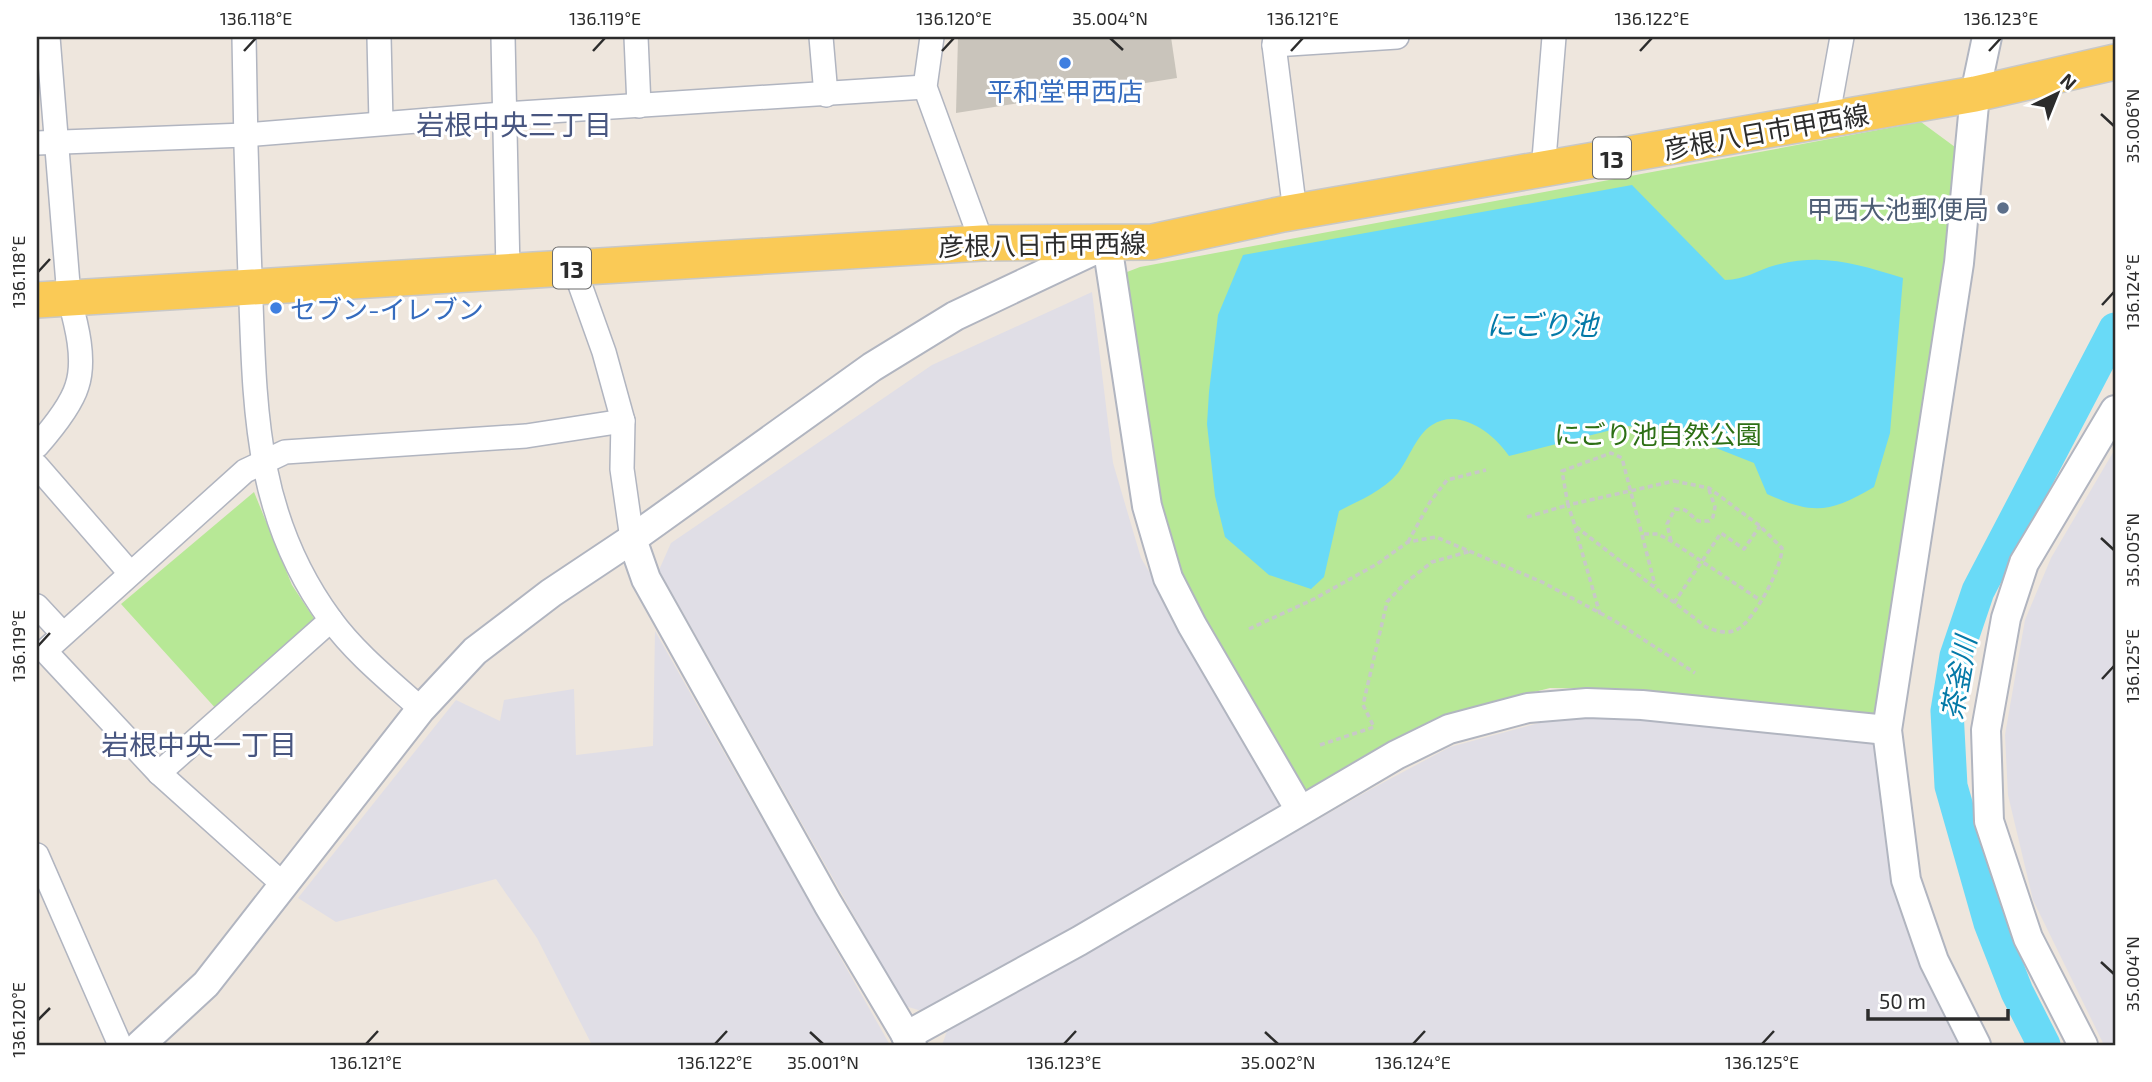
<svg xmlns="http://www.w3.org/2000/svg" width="2152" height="1082" font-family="'Exo 2','Noto Sans JP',sans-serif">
<rect width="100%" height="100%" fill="#eee6dd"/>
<g fill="#e0dee6">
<path d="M1092 292 1113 463 1141 558 1280 792 1278 809 925 1012 905 1006 659 570 671 543 932 365Z"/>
<path d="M2115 449V1045H2104L2033 900 2008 795 2005 735 2025 620 2051 558Z"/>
<path d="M655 631 886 1038 890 1045H592L537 938 496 879 336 922 298 898 456 700 500 721 504 700 574 689 576 755 653 746Z"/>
<path d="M1634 716 1869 739 1878 749 1881 815 1910 939 1962 1045H942L947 1031 1373 788 1450 747 1550 720Z"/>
</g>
<g fill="#b7e896">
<path d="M1921 122 1955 147 1943 302 1877 713 1868 715 1618 689 1550 688 1475 707 1426 726 1314 789 1299 790 1184 589 1169 553 1121 283 1127 272 1140 267Z"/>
<path d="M254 492 292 585 317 623 218 711 121 604Z"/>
</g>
<path fill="#69daf7" d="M1632 185 1725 280C1745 280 1757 270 1776 265 1825 253 1856 264 1903 278L1890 433 1874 487C1830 513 1813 515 1767 494L1754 463 1673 431 1627 426 1509 456C1494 434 1460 407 1432 425 1416 435 1409 459 1398 473 1383 491 1358 501 1339 511L1324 577 1311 589 1269 575 1225 537 1215 496 1207 424 1209 392 1218 315 1243 255Z"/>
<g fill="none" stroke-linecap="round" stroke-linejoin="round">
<path stroke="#69daf7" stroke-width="33" d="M2044 1045 2017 992 1990 923 1951 786 1947 711 1956 656 1978 591 2115 329"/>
</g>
<path fill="#c9c4bb" d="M958 37H1171L1177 78 956 113Z"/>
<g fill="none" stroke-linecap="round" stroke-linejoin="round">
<g stroke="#b1b5c0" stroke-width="26">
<g id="minor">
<path d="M244 37C245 116 247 196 250 275 255 401 252 513 331 620 356 654 390 681 421 709"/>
<path d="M379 37 381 123"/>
<path d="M503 37 508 271"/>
<path d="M636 37 639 106"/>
<path d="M821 37 826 95"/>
<path d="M932 37 925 87 982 243"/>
<path d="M1275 37 1274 45 1295 212"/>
<path d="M1274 45 1397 37"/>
<path d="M1827 120 1842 37"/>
<path d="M37 143 245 135 503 114 925 87"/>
<path d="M1543 171 1554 37"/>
<path d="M574 268 604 352 623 421 622 469 632 539"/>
<path d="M37 446C51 430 71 406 77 386 86 359 76 323 69 297L48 37"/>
<path d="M37 466 130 573"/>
<path d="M37 606 63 634"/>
<path d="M159 773 331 620"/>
<path d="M37 855 120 1045"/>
<path d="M285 886 159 773 45 651 245 471 285 452 526 436 623 421"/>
</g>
</g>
<g stroke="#b1b5c0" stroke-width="32">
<g id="tertiary">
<path d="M632 539 646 579 828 904 912 1045"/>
<path d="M906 1036 1079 941 1396 755 1449 729 1528 708 1587 703 1642 705 1887 730"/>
<path d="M140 1045 206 984 421 709 475 651 551 593 632 539 872 367 955 316 1107 244 1147 506 1168 578 1192 625 1300 810"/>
<path d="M1976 1045 1934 961 1906 880 1887 730 1959 263 1975 94 1987 37"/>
<path d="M2083 1045 2028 938 1989 821 1986 730 2006 618 2024 563 2115 410"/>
</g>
</g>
<g stroke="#c8c8c8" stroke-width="38">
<path id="primary" d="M37 300 982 243 1152 242 1283 214 1975 94 2115 62"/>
</g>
<g stroke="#c8c8c8" stroke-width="3.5" stroke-dasharray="5 3.5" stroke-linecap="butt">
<path d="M1674 481 1709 488 1760 526 1782 548C1782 567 1755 619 1738 629 1727 635 1716 631 1706 627L1575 526 1568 505Z"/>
<path d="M1527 517 1568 505 1562 471 1611 453 1622 458 1655 585"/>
<path d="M1575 528 1600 614"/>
<path d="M1644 534H1658L1671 541 1760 600"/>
<path d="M1671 541 1667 524 1675 509 1685 510 1698 521H1709L1713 517 1715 507 1709 490"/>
<path d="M1408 542 1430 502 1447 480 1486 470"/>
<path d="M1674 603 1721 533 1744 549 1760 526"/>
<path d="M1249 629 1314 599 1377 564 1408 542 1436 537 1542 582 1615 621 1695 673"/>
<path d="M1320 745 1374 727 1363 705 1387 602 1404 584 1432 562 1471 551"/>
</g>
<use href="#minor" stroke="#fff" stroke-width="23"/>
<use href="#tertiary" stroke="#fff" stroke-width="28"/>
<use href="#primary" stroke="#faca56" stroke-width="35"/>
</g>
<path fill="none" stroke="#2c2c2c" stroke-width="2.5" d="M1110 38 1123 50M244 51 256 38M593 51 605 38M942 51 954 38M1291 51 1303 38M1640 51 1652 38M1989 51 2001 38M2101 114 2114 126M38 272 50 259M2102 305 2114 292M2101 538 2114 550M38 646 50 633M2102 679 2114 666M2101 962 2114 974M38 1020 50 1008M810 1032 823 1044M1265 1032 1278 1044M366 1044 378 1031M715 1044 727 1031M1064 1044 1076 1031M1413 1044 1425 1031M1762 1044 1774 1031"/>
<g fill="#3f7fe0" stroke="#fff" stroke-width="2.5">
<circle cx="1065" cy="63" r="7"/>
<circle cx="276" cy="308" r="7"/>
</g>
<circle fill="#5c6f8a" stroke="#fff" stroke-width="2.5" cx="2003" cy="208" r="7"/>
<g text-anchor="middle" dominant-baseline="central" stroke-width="6" stroke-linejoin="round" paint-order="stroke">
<g fill="#fff" stroke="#6b6b6b" stroke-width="2">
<rect x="1593" y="137.5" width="38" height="41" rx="5"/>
<rect x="553" y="247.5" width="38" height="41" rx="5"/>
</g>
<g font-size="24" font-weight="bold" fill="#2c2c2c">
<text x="1612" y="158">13</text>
<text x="572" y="268">13</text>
</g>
<g font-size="26" fill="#366cbe" stroke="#fff">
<text x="1065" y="90">平和堂甲西店</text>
<text x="290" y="308" text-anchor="start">セブン-イレブン</text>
</g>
<g font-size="26" fill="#2c2c2c" stroke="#fff">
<text transform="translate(1766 131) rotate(-10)">彦根八日市甲西線</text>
<text transform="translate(1042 244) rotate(-1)">彦根八日市甲西線</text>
</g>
<g font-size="26" fill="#4e5e75" stroke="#fff" text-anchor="end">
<text x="1989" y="208">甲西大池郵便局</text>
</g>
<g font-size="26" fill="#2d6f15" stroke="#fff">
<text x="1658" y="433">にごり池自然公園</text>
</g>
<g font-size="28" fill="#485680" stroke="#fff">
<text x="514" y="124">岩根中央三丁目</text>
<text x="199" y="744">岩根中央一丁目</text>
</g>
<g font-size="28" font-style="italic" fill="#0479a7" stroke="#fff">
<text x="1542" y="324">にごり池</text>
<text transform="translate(1958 678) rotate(-80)">茶釜川</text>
</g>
</g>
<rect width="2152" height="1082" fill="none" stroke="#ffffff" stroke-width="77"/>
<g transform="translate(2057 94) rotate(43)" stroke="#ffffff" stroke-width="5" paint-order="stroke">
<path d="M0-5L12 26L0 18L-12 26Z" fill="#2c2c2c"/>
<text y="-10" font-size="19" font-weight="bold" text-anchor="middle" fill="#2c2c2c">N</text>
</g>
<path d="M1868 1009v10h140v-10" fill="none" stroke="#2c2c2c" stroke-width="3.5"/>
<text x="1879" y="1009" font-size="21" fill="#2c2c2c" stroke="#ffffff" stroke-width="5" paint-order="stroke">50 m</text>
<rect x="38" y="38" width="2076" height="1006" fill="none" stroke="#2c2c2c" stroke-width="2.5"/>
<g font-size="18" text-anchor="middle" fill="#2c2c2c">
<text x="256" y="25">136.118°E</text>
<text x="605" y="25">136.119°E</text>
<text x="954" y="25">136.120°E</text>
<text x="1110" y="25">35.004°N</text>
<text x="1303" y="25">136.121°E</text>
<text x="1652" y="25">136.122°E</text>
<text x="2001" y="25">136.123°E</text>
<text transform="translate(2133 126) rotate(-90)" y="6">35.006°N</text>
<text transform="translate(19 272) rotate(-90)" y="6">136.118°E</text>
<text transform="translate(2133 292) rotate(-90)" y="6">136.124°E</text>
<text transform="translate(2133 550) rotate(-90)" y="6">35.005°N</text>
<text transform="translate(19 646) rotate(-90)" y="6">136.119°E</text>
<text transform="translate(2133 666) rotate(-90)" y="6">136.125°E</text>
<text transform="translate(2133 974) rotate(-90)" y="6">35.004°N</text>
<text transform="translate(19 1020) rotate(-90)" y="6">136.120°E</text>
<text x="366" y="1069">136.121°E</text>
<text x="715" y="1069">136.122°E</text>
<text x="823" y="1069">35.001°N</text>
<text x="1064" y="1069">136.123°E</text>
<text x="1278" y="1069">35.002°N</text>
<text x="1413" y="1069">136.124°E</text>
<text x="1762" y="1069">136.125°E</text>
</g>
</svg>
